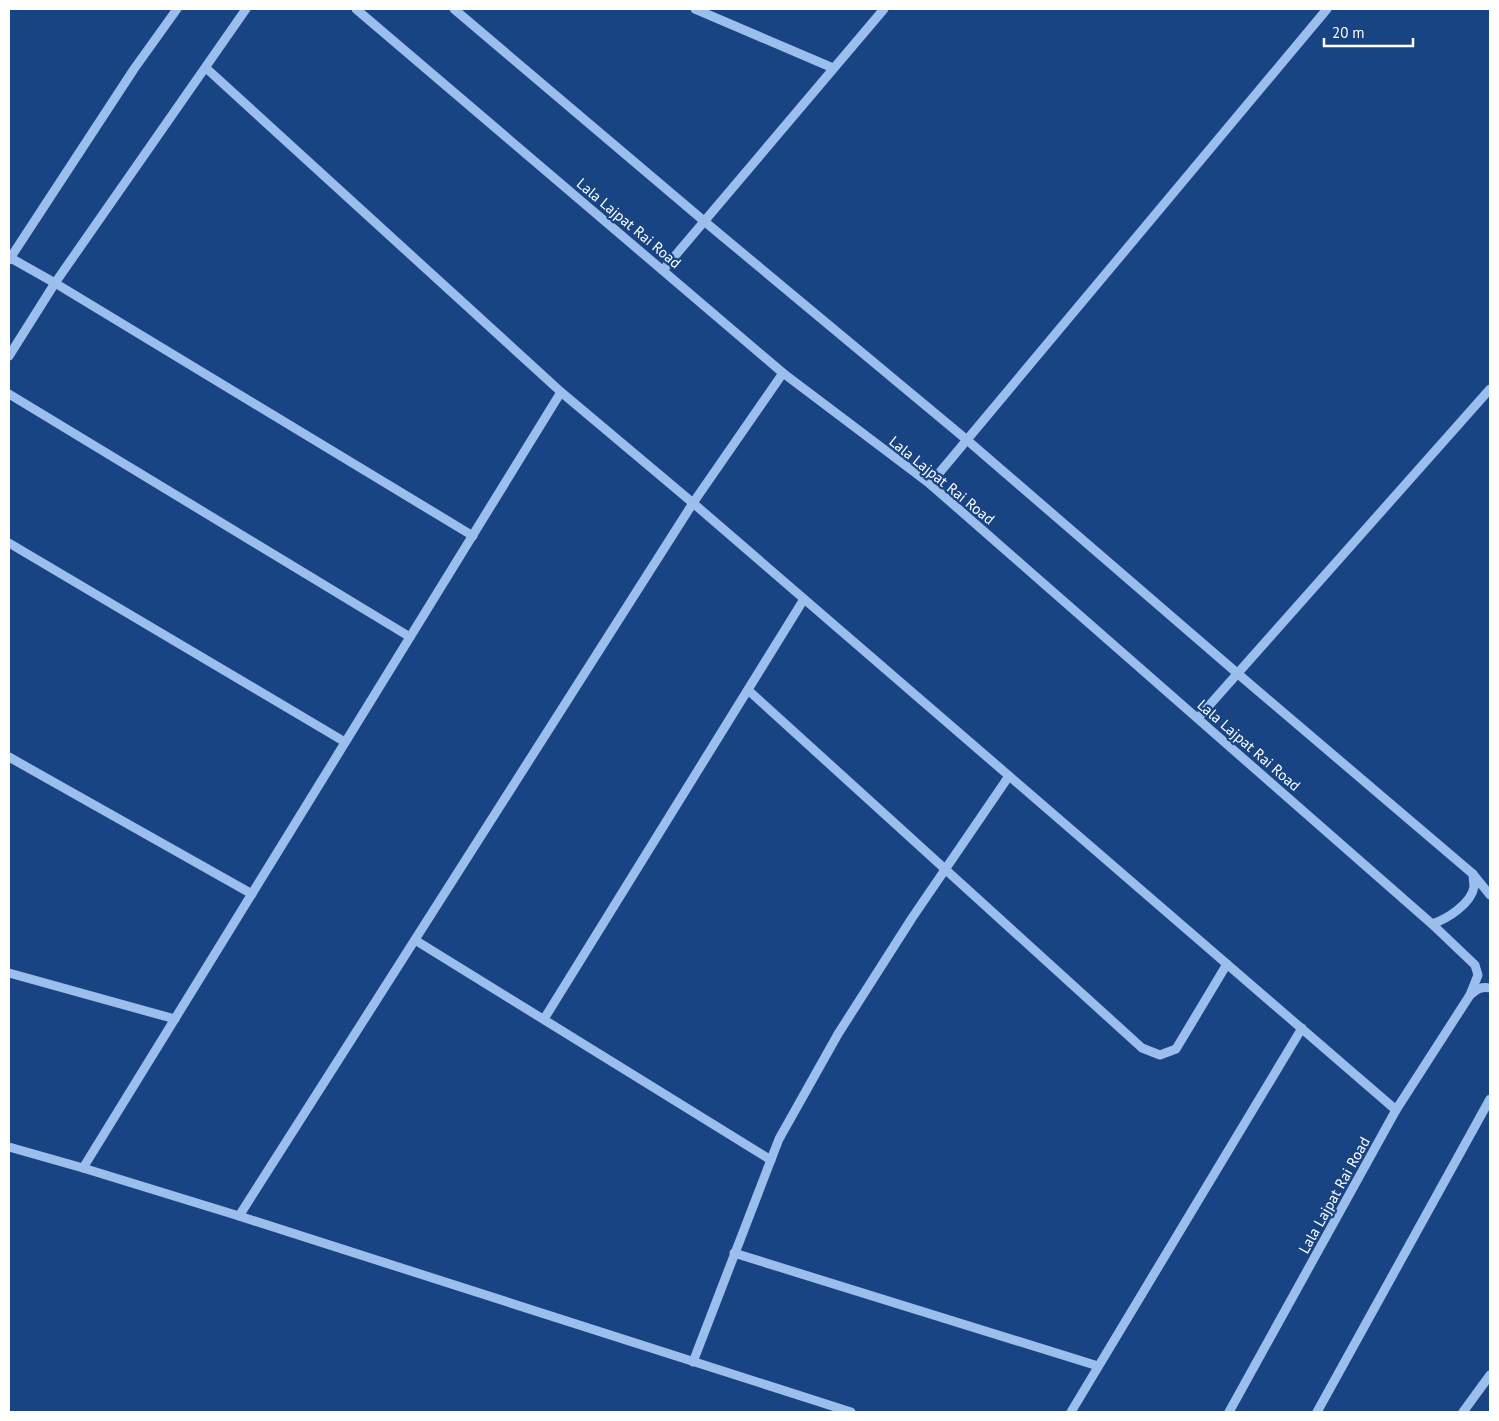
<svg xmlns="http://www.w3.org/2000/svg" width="1499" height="1421" font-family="'PT Sans',sans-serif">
<rect width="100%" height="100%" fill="#184484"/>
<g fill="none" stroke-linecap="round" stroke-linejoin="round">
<g stroke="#9cbeec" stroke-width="9">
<path d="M356 9 783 373 930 484 1432 924 1475 965 1478 975 1470 995 1396 1110 1229 1412"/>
<path d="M454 9 704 221 967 440 1237 673 1473 874 1490 895"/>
<path d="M695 9 833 68"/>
<path d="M206 68 561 392 693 503 1396 1110"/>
<path d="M9 257 55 283 473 536"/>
<path d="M9 260 134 69 177 9"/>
<path d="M663 270 884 9"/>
<path d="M9 356 55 283 246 9"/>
<path d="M9 394 410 637"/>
<path d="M930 484 1327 9"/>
<path d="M9 543 345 742"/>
<path d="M748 690 1142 1048 1160 1055 1176 1049 1227 964"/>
<path d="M1198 718 1490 389"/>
<path d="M9 757 252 894"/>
<path d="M1432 924C1447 919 1471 904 1474 887 1474 883 1473 878 1473 874"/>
<path d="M415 940 771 1160"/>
<path d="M9 973 175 1019"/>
<path d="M1470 995C1477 989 1482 986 1490 988"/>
<path d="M544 1019 804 599"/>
<path d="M9 1147 83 1168 239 1216 851 1412"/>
<path d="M83 1168 561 392"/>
<path d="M239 1216 693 503 783 373"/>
<path d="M734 1253 1098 1366"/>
<path d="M693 1362 779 1139 838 1034 912 918 1009 776"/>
<path d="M1071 1412 1302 1028"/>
<path d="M1317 1412 1490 1099"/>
<path d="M1463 1412 1490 1375"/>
</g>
</g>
<g text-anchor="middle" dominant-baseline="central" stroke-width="4.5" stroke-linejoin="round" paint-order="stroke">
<g font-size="15" fill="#fff" stroke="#184484">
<text transform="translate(629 223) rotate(40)">Lala Lajpat Rai Road</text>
<text transform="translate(942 480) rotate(39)">Lala Lajpat Rai Road</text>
<text transform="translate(1249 745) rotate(41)">Lala Lajpat Rai Road</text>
<text transform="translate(1334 1195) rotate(-61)">Lala Lajpat Rai Road</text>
</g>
</g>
<rect width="1499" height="1421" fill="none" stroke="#ffffff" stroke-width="20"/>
<path d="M1324 38v8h89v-8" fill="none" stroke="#ffffff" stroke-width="2.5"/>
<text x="1332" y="38" font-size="15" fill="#ffffff" stroke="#184484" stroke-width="4" paint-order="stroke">20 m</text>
</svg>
